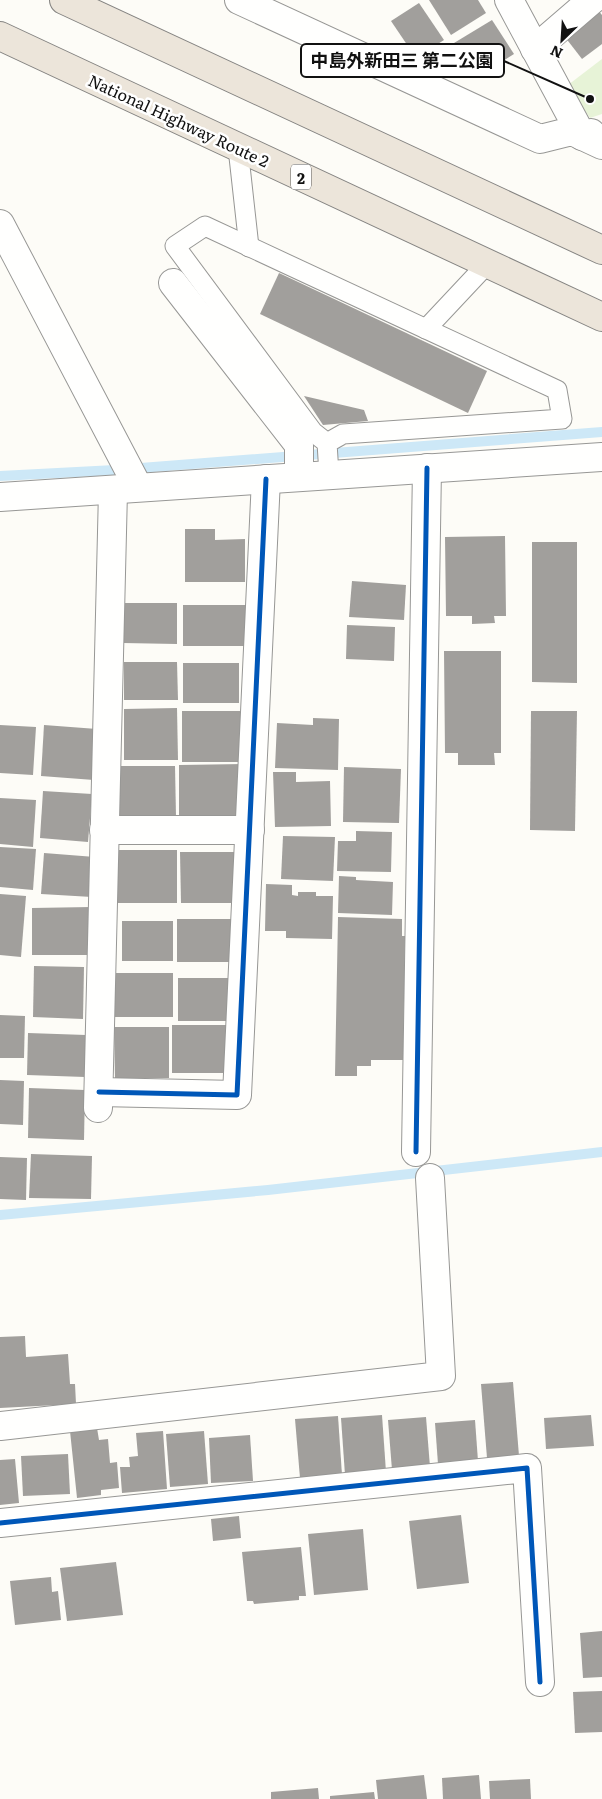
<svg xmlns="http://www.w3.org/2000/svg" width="602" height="1799" font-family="Literata,'Noto Sans JP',serif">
<rect width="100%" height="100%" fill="#fdfcf7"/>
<path fill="#e7f3d7" d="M602 59V114L590 118 568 85Z"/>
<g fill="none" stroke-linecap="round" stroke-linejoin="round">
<g stroke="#cde8f7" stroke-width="10">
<path d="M0 476 115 470 602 432"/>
<path d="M0 1215 268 1190 602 1152"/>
</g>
</g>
<g fill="#a19f9c">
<path d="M429 0H478L486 13 451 35Z"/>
<path d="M591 2 602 15V44L582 59 558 28Z"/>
<path d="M419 3 444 40 416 58 391 21Z"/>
<path d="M492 20 514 54 476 78 454 43Z"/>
<path d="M279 273 487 371 468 413 260 314Z"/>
<path d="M304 396 364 410 368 421 323 425Z"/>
<path d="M185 529H215V540L245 539V582H185Z"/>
<path d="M505 536 506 616H494L495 623 472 624V616H446L445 537Z"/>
<path d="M532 542H577V683L532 682Z"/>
<path d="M352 581 406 585 404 620 349 617Z"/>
<path d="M123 603H177V644L123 643Z"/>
<rect x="183" y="605" width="63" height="41"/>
<path d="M347 625 395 627 394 661 346 659Z"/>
<path d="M444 651H501V753H494L495 765H458V753H445Z"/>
<path d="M124 662H177L178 700H124Z"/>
<rect x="183" y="663" width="56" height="40"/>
<path d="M177 708 178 760H124V709Z"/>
<rect x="182" y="711" width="58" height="51"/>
<path d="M531 711H577L575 831 530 830Z"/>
<path d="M313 718 339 719 338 770 275 768 277 723 313 725Z"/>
<path d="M0 725 36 727 33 775 0 773Z"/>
<path d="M44 725 97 729 94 780 41 776Z"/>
<path d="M244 764V819H179V765Z"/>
<path d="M116 766H175L176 817H116Z"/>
<path d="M344 767 401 769 399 823 343 822Z"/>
<path d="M273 772H296V782L330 781 331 826 275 827Z"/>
<path d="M43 791 92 794 88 842 40 838Z"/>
<path d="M0 798 36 800 33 847 0 844Z"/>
<path d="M356 831 392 832 391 872 337 871 338 841H356Z"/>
<path d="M283 836 335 837 333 881 281 879Z"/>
<path d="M0 847 36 849 33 890 0 887Z"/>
<rect x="112" y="850" width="65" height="53"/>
<path d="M180 852H239L240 903H181Z"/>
<path d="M44 853 95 857 92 897 41 894Z"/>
<path d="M339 876 356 877V880L393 882 392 915 338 913Z"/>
<path d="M266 884 292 885V895L298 896V892H316V896H333L332 939 286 938V931H265Z"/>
<path d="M0 894 26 896 21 957 0 955Z"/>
<path d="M91 907 92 955H32V908Z"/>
<path d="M338 917 402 919V936H405L403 1060H371V1066H357V1076H335Z"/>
<path d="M177 919H238L237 962H177Z"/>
<rect x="122" y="921" width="51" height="40"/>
<path d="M34 966 84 967 83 1019 33 1017Z"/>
<rect x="113" y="973" width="60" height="44"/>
<rect x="178" y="978" width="58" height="43"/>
<path d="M0 1015 25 1016 24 1058H0Z"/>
<path d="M172 1025H231L232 1073H172Z"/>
<path d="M114 1027H169V1078H115Z"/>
<path d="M28 1033 86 1035 85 1077 27 1075Z"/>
<path d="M0 1080 24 1081 23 1125 0 1124Z"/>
<path d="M29 1088 85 1090 84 1140 28 1138Z"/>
<path d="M31 1154 92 1156 91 1199 29 1198Z"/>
<path d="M0 1157 27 1158 26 1200 0 1199Z"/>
<path d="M25 1336 26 1357 68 1354 70 1384H75L76 1404 0 1408V1337Z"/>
<path d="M513 1382 519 1456 487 1458 481 1384Z"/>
<path d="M382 1415 386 1472 345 1475 341 1418Z"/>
<path d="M591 1415 594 1446 546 1449 544 1418Z"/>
<path d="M338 1416 342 1475 300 1478 295 1419Z"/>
<path d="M426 1417 430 1467 392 1470 388 1420Z"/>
<path d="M475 1420 478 1461 438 1464 435 1423Z"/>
<path d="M97 1428 99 1440 108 1439 110 1463 117 1462 119 1488 101 1490V1495L77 1498 70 1431Z"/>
<path d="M163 1431 167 1489 122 1493 120 1467H130L129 1457 138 1456 136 1433Z"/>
<path d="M204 1431 208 1484 170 1487 166 1434Z"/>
<path d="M250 1435 253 1481 211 1483 209 1438Z"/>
<path d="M68 1454 70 1494 23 1496 21 1456Z"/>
<path d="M15 1459 19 1503 0 1505V1460Z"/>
<path d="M461 1515 469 1583 417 1589 409 1521Z"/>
<path d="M239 1516 241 1538 213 1541 211 1519Z"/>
<path d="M363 1529 368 1590 314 1595 308 1534Z"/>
<path d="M301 1547 306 1596H299V1600L254 1604 253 1601H247L242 1552Z"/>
<path d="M116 1562 123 1615 67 1621 60 1568Z"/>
<path d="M51 1577 52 1592 58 1591 61 1620 15 1625 10 1581Z"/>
<path d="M602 1631V1677L583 1678 580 1633Z"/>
<path d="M602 1691V1732L575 1733 573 1692Z"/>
<path d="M424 1775 427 1799H378L376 1780Z"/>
<path d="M479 1775 481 1799H443L442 1778Z"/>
<path d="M530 1779 531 1799H490L489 1781Z"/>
<path d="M318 1788 319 1799H271V1792Z"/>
<path d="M374 1792 375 1799H330V1796Z"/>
</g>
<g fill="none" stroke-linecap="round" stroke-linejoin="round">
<g stroke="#979795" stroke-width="21">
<g id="service">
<path d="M238 148 249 247"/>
<path d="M426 329 487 264"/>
<path d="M327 443 343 434 562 419 557 390 205 226 175 246 313 432 327 443 329 474"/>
</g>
</g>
<g stroke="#979795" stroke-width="30">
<g id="minor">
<path d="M239 0 540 139 572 131 602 145"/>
<path d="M509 0 582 136 591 133"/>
<path d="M535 49 592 0"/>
<path d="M0 224 138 487"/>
<path d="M173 283 299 445V476"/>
<path d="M0 497 602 457"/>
<path d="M104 830H250"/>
<path d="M99 1092 237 1095 266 479"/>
<path d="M98 1108 113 491"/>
<path d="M416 1152 427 468"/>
<path d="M0 1426 441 1376 430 1178"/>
<path d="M0 1523 527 1468 540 1682"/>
</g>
</g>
<g stroke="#858482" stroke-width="30">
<g id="trunk">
<path d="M64 0 602 250"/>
<path d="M0 36 602 317"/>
</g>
</g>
<use href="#service" stroke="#fffffe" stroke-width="19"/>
<use href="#minor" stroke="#fffffe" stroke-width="28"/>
<use href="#trunk" stroke="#ece5da" stroke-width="28"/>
<g stroke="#fff" stroke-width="8">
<g id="cycleway">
<path d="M99 1092 237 1095 266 479"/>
<path d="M416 1152 427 468"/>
<path d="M0 1523 527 1468 540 1682"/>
</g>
</g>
<use href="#cycleway" stroke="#0057b8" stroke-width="5"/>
</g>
<g text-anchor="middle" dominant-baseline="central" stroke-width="5" stroke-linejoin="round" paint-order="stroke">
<rect fill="#fff" stroke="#585858" stroke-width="1" x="291" y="164.5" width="20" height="25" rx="4"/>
<g font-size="15" font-weight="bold" fill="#111">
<text x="301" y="177">2</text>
</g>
<g font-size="16" fill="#111" stroke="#fff">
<text transform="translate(179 120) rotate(25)">National Highway Route 2</text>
</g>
</g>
<path fill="none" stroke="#111" stroke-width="2" d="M590 99L504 61"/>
<circle fill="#111" stroke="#fff" stroke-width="2" cx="590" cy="99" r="5"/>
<rect fill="#fff" stroke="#111" stroke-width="2" x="301" y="44" width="203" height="33" rx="5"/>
<g font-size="18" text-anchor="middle" font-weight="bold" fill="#111">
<text x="402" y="67">中島外新田三 第二公園</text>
</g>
<g transform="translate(562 40) rotate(205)" stroke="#ffffff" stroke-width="4" paint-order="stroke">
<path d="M0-4L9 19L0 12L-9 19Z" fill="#111111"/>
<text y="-8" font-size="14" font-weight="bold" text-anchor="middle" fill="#111111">N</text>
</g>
</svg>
